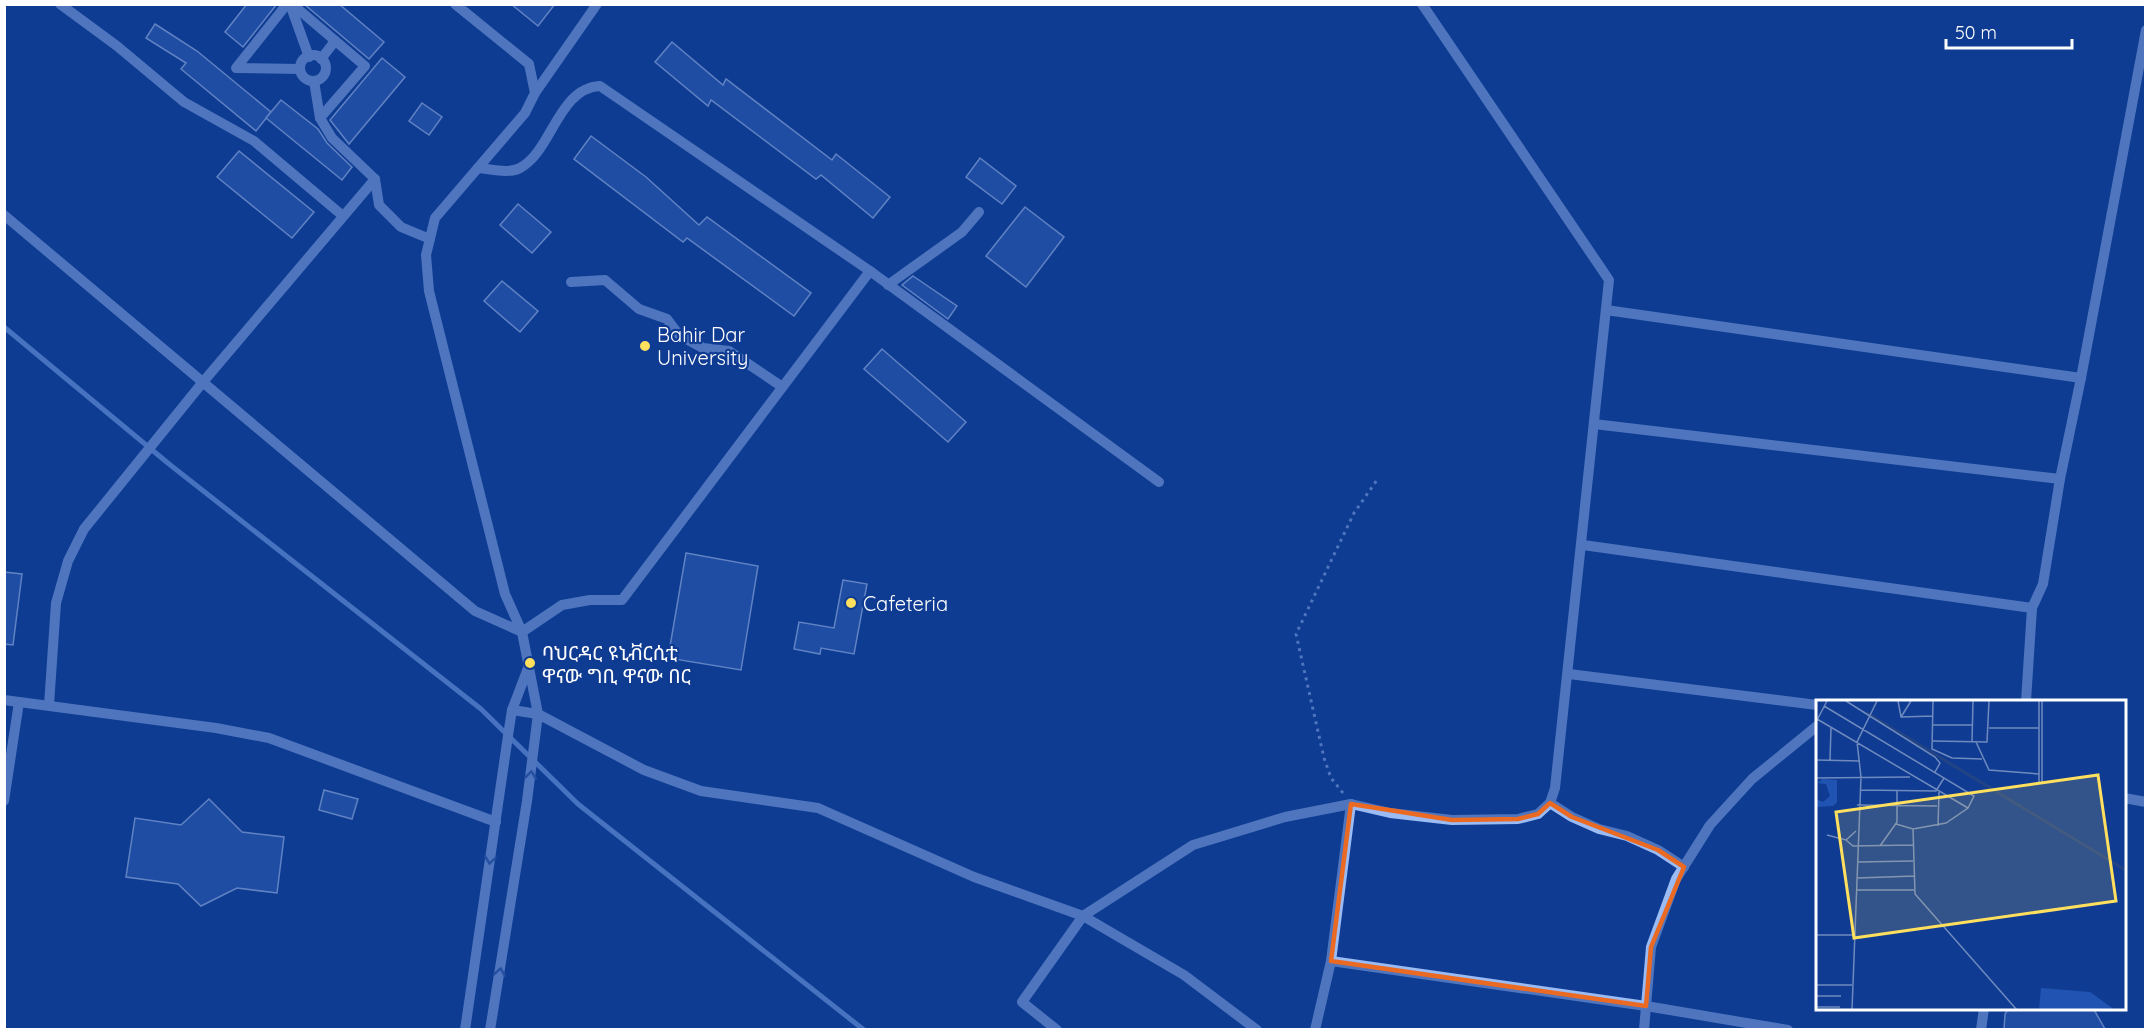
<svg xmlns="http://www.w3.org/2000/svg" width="2150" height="1034" font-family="Quicksand,'Noto Sans Ethiopic',sans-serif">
<rect width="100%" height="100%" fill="#0f3c92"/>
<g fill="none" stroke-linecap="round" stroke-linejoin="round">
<path stroke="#8cb4f7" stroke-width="5" d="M4 327 169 464 481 709 578 804 864 1030"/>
</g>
<g fill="#3462ba" stroke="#c3d8fe" stroke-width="1.5">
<path d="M247 4H277L243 47 225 32Z"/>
<path d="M304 4H339L384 42 369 59Z"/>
<path d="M511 4H555L538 26Z"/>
<path d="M155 24 197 51 271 112 256 131 181 69 186 63 146 38Z"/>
<path d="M672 42 723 85 726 79 832 160 836 154 890 197 873 218 821 175 816 179 711 100 708 106 655 62Z"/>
<path d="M382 58 405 77 349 144 330 120Z"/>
<path d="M281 100 318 129 327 143 352 167 342 180 266 118Z"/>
<path d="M422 103 442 117 429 135 409 121Z"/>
<path d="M591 136 646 177 699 225 707 217 811 293 794 316 687 238 683 242 574 159Z"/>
<path d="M239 151 314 212 292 238 217 177Z"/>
<path d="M980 158 1016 186 1002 204 966 177Z"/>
<path d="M518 204 551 232 532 253 500 225Z"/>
<path d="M1025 207 1064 237 1026 287 986 256Z"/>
<path d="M913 276 957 306 948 319 902 285Z"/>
<path d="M502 281 538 311 520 332 484 301Z"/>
<path d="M882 349 966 422 948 442 864 369Z"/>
<path d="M686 553 758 566 741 670 668 658Z"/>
<path d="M4 572 22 574 13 645 4 644Z"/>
<path d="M843 580 867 584 854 654 821 648 820 654 794 649 799 622 834 628Z"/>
<path d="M324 790 358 799 352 819 319 810Z"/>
<path d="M209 799 242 832 284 837 277 893 237 888 201 906 178 884 126 877 135 818 181 825Z"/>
<path d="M2009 1008H2093L2105 1029H2004L2005 1014Z"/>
</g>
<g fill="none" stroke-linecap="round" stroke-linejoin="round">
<path stroke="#9bbbf4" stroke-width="3" stroke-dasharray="3 4.5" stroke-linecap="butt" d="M1343 793 1331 778 1324 758 1296 634 1354 513 1377 480"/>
<g stroke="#9bbbf4" stroke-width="10">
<path d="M60 4 117 46 184 102 254 141 343 216"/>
<path d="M287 4 236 68 300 69"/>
<path d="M290 4 309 57"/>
<path d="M292 4 365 66 320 118"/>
<path d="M455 4 529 64 535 93 525 113 435 218 426 255 429 291 505 594 522 632 538 714 527 801 490 1030"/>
<circle cx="313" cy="68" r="13"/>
<path d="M321 59 335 41"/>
<path d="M314 81 320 118 332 138 375 179 379 205 401 227 430 239"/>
<path d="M535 93 597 4"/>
<path d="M478 168C491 169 509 174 520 168 552 151 558 88 600 86L870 271 1159 482"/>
<path d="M4 215 475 611 522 632"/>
<path d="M571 282 605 280 639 309 667 319 679 335 703 348 729 351 781 386"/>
<path d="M888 285 962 232 979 212"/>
<path d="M1606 310 2081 378"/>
<path d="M1594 424 2060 479"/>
<path d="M1583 545 2032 608"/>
<path d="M522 632 562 605 590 600H622L870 271"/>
<path d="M1569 674 1817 705"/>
<path d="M4 700 216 728 269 738 496 822"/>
<path d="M2026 701 2032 608 2043 584 2060 479 2081 378 2146 30"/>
<path d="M49 705 56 603 68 561 84 529 203 382 375 179"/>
<path d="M512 710 538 714 644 770 701 791 818 808 974 877 1083 916 1184 975 1257 1030"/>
<path d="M2124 798 2146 802"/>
<path d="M4 801 19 702"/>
<path d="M1550 803 1572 817 1599 829 1627 836 1658 850 1684 867"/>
<path d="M1331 961 1646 1006 1788 1030"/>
<path d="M465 1030 509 729 512 710 530 663"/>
<path d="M1057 1030 1022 1002 1083 916 1193 845 1285 817 1351 804 1390 813 1452 820 1518 819 1538 814 1550 803 1555 788 1609 280 1422 4"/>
<path d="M1315 1030 1331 961 1351 804"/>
<path d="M1644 1030 1651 947 1676 879 1710 825 1752 779 1817 726"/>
<path d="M1981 1030 1984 1008"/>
</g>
</g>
<defs><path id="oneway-chevron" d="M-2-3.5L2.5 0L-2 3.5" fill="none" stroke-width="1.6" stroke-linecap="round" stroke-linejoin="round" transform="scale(1.5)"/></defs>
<g stroke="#4068b4">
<use href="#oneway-chevron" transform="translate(531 775) rotate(-83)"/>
<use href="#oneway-chevron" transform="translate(490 860) rotate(98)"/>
<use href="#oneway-chevron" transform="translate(500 972) rotate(-81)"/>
</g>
<path d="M0 0H2150V1034H0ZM1550 803 1572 817 1658 850 1684 867 1651 947 1646 1006 1331 961 1351 804 1452 820 1518 819 1538 814Z" fill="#0f3c92" fill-opacity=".55" fill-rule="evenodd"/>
<path fill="none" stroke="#ea6a24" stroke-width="4.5" stroke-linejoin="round" d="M1550 803 1572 817 1658 850 1684 867 1651 947 1646 1006 1331 961 1351 804 1452 820 1518 819 1538 814Z"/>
<g fill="#ffdf5e" stroke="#0f3c92" stroke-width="2">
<circle cx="645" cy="346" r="6"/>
<circle cx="851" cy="603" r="6"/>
<circle cx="530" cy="663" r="6"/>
</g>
<g text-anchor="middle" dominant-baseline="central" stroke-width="4.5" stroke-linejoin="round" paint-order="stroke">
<g font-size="20" fill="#fff" stroke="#0f3c92" text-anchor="start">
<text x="657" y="334">Bahir Dar<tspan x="657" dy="23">University</tspan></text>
<text x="863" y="603">Cafeteria</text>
<text x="542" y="652">ባህርዳር ዩኒቭርሲቲ<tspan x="542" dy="23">ዋናው ግቢ ዋናው በር</tspan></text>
</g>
</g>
<g transform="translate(1816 700)">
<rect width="310" height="310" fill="#0f3c92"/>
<path d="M7 79 21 80V102L17 106 0 107V99L7 102 14 96 10 84 1 83ZM225 288 274 292 299 310H223Z" fill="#2154b2"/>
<path fill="none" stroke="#224485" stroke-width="3" d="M51 13 311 171"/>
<path fill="none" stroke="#6f8abe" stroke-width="1.5" d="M30 1 119 57 124 63 119 72M82 1 85 17 117 16M117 1 116 49 136 58 166 59M8 6 158 96 152 108 130 123 97 129 80 124M85 17 95 1M1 19 152 108M0 22 11 1M117 25H156M173 28H223M117 41 171 42 173 1M156 42 157 1M160 42 173 70 223 74M0 60 44 61M14 60 15 28M0 78 94 77M223 82V1M226 82V1M44 90 120 91 128 78M41 105 121 106M122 126 123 92M97 129 99 194 201 310M11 135 30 140 40 131M30 140 37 146 97 145M64 146 81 122V91M42 162 97 161M41 178 99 176M40 190H98M1 235H38M0 285H36M0 296H25M0 307H24M36 310 45 77 41 42 61 1"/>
<path fill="#ffdf5e" fill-opacity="0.15" stroke="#ffdf5e" stroke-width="3" d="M282 75 300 201 38 238 20 112Z"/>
<rect width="310" height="310" fill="none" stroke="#fff" stroke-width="3"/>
</g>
<rect width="2150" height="1034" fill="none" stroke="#ffffff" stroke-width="12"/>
<path d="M1946 39v9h126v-9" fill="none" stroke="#ffffff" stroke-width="3"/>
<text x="1955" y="39" font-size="18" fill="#ffffff" stroke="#0f3c92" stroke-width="4.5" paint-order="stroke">50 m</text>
</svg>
